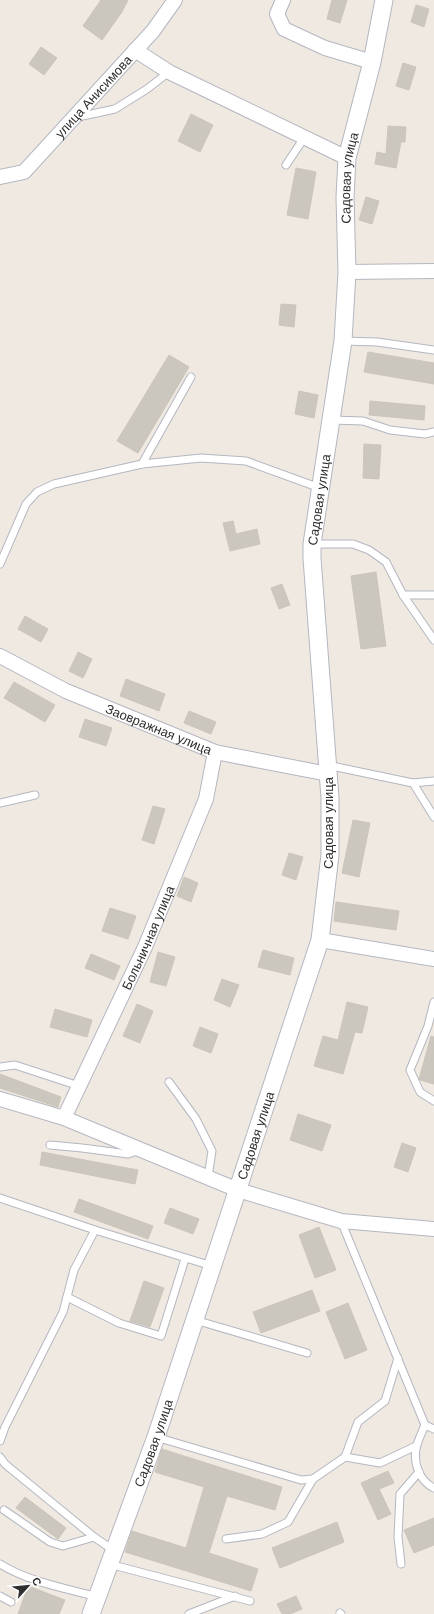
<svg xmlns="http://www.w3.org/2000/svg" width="434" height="1614" font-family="Arial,sans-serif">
<rect width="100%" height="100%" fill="#efe9e1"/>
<g fill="#cbc7bf" stroke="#cbc5ba">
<path d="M101 0H128L122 12 102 40 83 26Z"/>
<path d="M332 0H347L340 23 327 19Z"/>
<path d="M416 5 429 9 424 27 411 22Z"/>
<path d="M41 47 57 58 44 75 29 64Z"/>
<path d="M403 63 416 67 409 90 396 86Z"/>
<path d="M191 114 213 125 200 152 178 141Z"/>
<path d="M388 126 406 127 405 142H401L396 168 375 164 377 152 386 154Z"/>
<path d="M296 168 316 172 308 219 287 215Z"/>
<path d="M366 197 379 201 372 224 359 220Z"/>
<path d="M281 304 296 305 294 327 279 325Z"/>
<path d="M368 352 434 363V384L364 372Z"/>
<path d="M169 355 189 367 138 453 117 441Z"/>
<path d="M299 391 318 395 314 418 295 414Z"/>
<path d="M370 401 425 406 424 420 369 415Z"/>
<path d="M364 444 381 445 379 479 363 478Z"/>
<path d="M233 521 236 534 257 529 260 544 230 551 223 523Z"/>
<path d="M376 572 386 646 361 649 351 576Z"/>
<path d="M282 584 290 605 279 609 271 588Z"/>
<path d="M25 616 48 629 41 642 18 629Z"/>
<path d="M78 652 92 659 83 678 69 671Z"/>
<path d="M126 679 165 694 159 711 120 696Z"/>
<path d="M14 682 55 705 45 722 4 698Z"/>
<path d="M189 711 216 722 211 734 184 723Z"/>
<path d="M85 719 112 728 106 746 79 737Z"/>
<path d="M153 806 165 809 154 844 142 840Z"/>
<path d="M353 820 370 823 359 877 342 873Z"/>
<path d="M289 853 303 857 296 880 282 875Z"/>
<path d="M184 877 198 883 191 902 177 896Z"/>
<path d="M336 902 399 911 396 930 334 921Z"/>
<path d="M110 908 136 916 128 939 102 931Z"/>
<path d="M263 950 294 958 290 975 258 967Z"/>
<path d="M158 952 175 957 166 986 150 982Z"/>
<path d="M91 954 120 966 114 980 85 968Z"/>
<path d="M222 979 239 985 230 1007 214 1000Z"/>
<path d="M347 1002 368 1007 362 1033 355 1032 343 1074 314 1066 323 1036 338 1040Z"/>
<path d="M137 1004 153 1011 140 1043 123 1036Z"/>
<path d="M55 1009 92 1020 87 1037 50 1027Z"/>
<path d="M200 1027 218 1034 211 1053 193 1046Z"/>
<path d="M431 1036 434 1037V1084L420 1080 419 1079Z"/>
<path d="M0 1074 61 1097 58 1107 0 1088Z"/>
<path d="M298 1114 331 1125 322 1151 290 1140Z"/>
<path d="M402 1143 416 1148 408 1172 394 1167Z"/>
<path d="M42 1152 138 1170 135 1184 40 1165Z"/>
<path d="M79 1199 153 1226 148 1239 74 1212Z"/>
<path d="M170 1208 199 1219 193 1234 164 1223Z"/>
<path d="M319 1227 336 1270 315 1278 299 1235Z"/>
<path d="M144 1281 164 1288 150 1327 130 1321Z"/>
<path d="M312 1290 320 1311 261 1333 253 1312Z"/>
<path d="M348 1303 367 1350 345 1359 326 1312Z"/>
<path d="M162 1449 282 1487 275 1510 227 1496 209 1553 258 1569 251 1591 125 1552 132 1531 186 1548 204 1487 155 1472Z"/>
<path d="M388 1471 394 1483 379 1489 391 1514 378 1520 361 1483Z"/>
<path d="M25 1497 66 1528 58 1539 16 1508Z"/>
<path d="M434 1518V1545L414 1553 404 1530Z"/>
<path d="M337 1522 344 1542 280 1568 272 1548Z"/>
<path d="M28 1586 65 1600 59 1614H18Z"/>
<path d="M296 1596 302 1609 290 1614H282L277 1604Z"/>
</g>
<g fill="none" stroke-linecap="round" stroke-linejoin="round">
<g stroke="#b4b7c1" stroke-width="9">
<g id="service">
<path d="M78 117 115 109 147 89 169 72"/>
<path d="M286 165 304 138"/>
<path d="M343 341 377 342 434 350"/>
<path d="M332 420 363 421 390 430 425 434 434 432"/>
<path d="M142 464 191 377"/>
<path d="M313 544H353L369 550 386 562 403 595 434 640"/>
<path d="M0 564 26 504 37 492 54 484 142 464 201 458 246 461 320 488"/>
<path d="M403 595H434"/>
<path d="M327 765 413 783 434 781"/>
<path d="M413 783 434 817"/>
<path d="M0 803 35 795"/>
<path d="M434 1002 428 1026 410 1070 420 1092 434 1101"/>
<path d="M0 1067 15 1065 79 1086"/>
<path d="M169 1082 196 1119 212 1151 208 1177"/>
<path d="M50 1145 82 1148 128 1154 140 1150"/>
<path d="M0 1198 95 1230 212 1266"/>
<path d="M341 1221 425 1425C422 1432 419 1438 417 1445 412 1461 419 1481 434 1488"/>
<path d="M67 1297 119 1323 161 1336 185 1259"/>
<path d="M195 1320 307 1353"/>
<path d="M425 1425 434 1429"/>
<path d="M156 1437 301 1480 313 1479 345 1457 380 1463 416 1446"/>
<path d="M0 1441 5 1427 63 1312 74 1270 95 1230"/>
<path d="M0 1457 5 1464 94 1537 113 1550"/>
<path d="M345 1457 358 1422 385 1401 398 1358"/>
<path d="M4 1510 50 1542 63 1546 94 1537"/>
<path d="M226 1539 262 1534 288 1522 313 1479"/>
<path d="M0 1564C29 1582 65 1588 97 1597"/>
<path d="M109 1564 250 1601"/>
<path d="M401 1564 398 1537 400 1494 419 1472"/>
<path d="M0 1596 11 1602"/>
<path d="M340 1613 341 1614"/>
<path d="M189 1614 235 1596"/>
</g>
</g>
<g stroke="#b4b7c1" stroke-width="16">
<g id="minor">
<path d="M283 0 277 14 284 29 325 48 372 62"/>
<path d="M135 50 169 72 347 158"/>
<path id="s1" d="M0 177 24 172 153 31 175 0"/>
<path d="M347 272 434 271"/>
<path id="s2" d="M0 656 66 691 215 752 328 774"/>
<path d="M320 940 434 959"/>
<path d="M0 1099 64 1118 238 1190 341 1221 434 1229"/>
<path id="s3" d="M64 1118 145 947 206 799 215 752"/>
</g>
</g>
<g stroke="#b4b7c1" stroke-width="19">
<g id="tertiary">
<path id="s4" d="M91 1614 156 1437 320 940 330 855V798L312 558V544L343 341 347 272 345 197 347 158 372 62 384 0"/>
</g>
</g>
<use href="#service" stroke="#fff" stroke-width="7"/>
<use href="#minor" stroke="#fff" stroke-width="14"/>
<use href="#tertiary" stroke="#fff" stroke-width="17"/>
</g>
<g text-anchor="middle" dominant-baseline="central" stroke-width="3" stroke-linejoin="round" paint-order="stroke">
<g font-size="13" fill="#2e2e2e" stroke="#fff">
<text stroke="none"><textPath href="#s1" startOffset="127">улица Анисимова</textPath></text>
<text stroke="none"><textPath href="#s4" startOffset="1478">Садовая улица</textPath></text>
<text stroke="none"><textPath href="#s4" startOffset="1154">Садовая улица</textPath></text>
<text stroke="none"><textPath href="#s2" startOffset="175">Заовражная улица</textPath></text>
<text transform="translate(328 823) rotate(-90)">Садовая улица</text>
<text stroke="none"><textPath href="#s3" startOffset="199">Больничная улица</textPath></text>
<text stroke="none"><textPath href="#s4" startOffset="506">Садовая улица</textPath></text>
<text stroke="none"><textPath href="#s4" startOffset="182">Садовая улица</textPath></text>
</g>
</g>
<g transform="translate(28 1586) rotate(63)" stroke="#ffffff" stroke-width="3" paint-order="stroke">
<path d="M0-3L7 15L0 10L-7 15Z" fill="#2e2e2e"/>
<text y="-6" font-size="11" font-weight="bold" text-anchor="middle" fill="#2e2e2e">С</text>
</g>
</svg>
